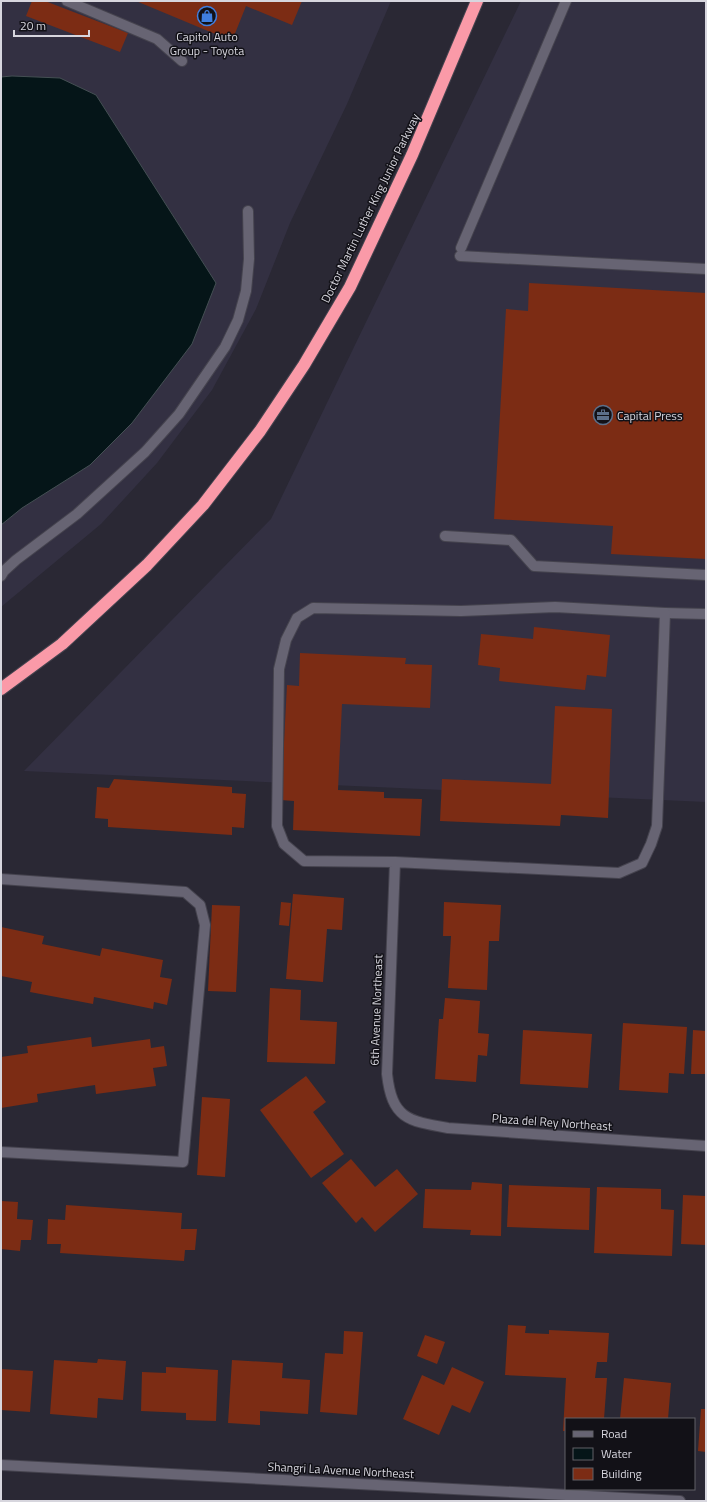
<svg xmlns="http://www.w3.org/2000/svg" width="707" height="1502" font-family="'Titillium Web',sans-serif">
<rect width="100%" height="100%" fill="#2a2834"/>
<g fill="#333042">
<path d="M1 1H391L347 104 290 223 256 309 212 390 157 463 101 524 1 607Z"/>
<path d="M521 1H706V802L24 771 271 519Z"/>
</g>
<path fill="#051518" stroke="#444f53" d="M12 76 60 78 96 95 216 283 192 344 132 423 90 465 22 508 1 525V77Z"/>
<g fill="#7c2c14">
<path d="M32 1H45L128 33 120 52 26 16Z"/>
<path d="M136 1H302L292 25 246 6 232 41Z"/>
<path d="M529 283 706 293V559L611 554 613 526 494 519 506 309 528 311Z"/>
<path d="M534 627 610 635 606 677 587 675 585 690 499 681 500 668 478 665 481 634 533 639Z"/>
<path d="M300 653 406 658 405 664 432 665 430 708 342 704 338 790 384 792V798L422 799 420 836 293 830 294 801 281 800 287 685 299 686Z"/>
<path d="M555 706 612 709 608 818 561 815 560 826 440 821 442 779 551 784Z"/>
<path d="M114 779 232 787V793L246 794 244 828 232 827V835L108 827V819L95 818 97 787 109 788Z"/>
<path d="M293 894 344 898 342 930 327 929 323 982 286 979Z"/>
<path d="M281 902 291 903 289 926 279 925Z"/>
<path d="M444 902 501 905 499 941H489L487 990 448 988 451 936H443Z"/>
<path d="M212 905 240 906 236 992 208 991Z"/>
<path d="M1 927 44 936 42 944 100 956 102 948 163 960 160 977 172 979 167 1005 154 1002 153 1009 94 997 93 1004 30 992 32 982 1 976Z"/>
<path d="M270 988 301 990 300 1020 337 1022 335 1064 267 1062Z"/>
<path d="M445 998 480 1001 478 1033 489 1034 487 1056 478 1055 476 1082 435 1079 439 1019H443Z"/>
<path d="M623 1023 687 1027 684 1074 669 1073 668 1093 619 1090Z"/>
<path d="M523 1030 592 1034 588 1088 520 1084Z"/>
<path d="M693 1030 706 1031V1074H691Z"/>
<path d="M91 1037 92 1047 150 1039 151 1048 164 1046 167 1066 153 1068 156 1086 96 1094 95 1085 37 1094 38 1102 1 1108V1057L28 1053 27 1046Z"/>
<path d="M306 1076 326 1102 313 1112 344 1154 311 1178 260 1110Z"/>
<path d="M202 1097 230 1099 225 1177 197 1175Z"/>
<path d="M351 1159 375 1187 397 1169 418 1194 375 1232 362 1217 356 1223 322 1183Z"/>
<path d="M472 1182 502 1184 501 1236 470 1235 471 1230 423 1228 425 1189 471 1190Z"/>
<path d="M509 1185 590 1188 589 1230 507 1227Z"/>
<path d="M597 1187 661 1189V1209L674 1210 672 1256 594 1253Z"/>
<path d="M683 1195 706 1196V1245L681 1244Z"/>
<path d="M1 1201 18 1202 17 1219 33 1220 31 1240H21L20 1251 1 1249Z"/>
<path d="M66 1205 182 1213 181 1229H197L195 1250H185L184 1261 60 1253 61 1244H47L48 1219 65 1220Z"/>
<path d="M508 1325 526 1326 525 1333 549 1334V1330L609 1333 607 1362H597L595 1378H607L604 1419H566V1431H563L566 1378 505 1375Z"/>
<path d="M344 1331 363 1332 357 1415 320 1412 325 1353 343 1354Z"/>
<path d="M425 1335 445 1342 437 1364 417 1356Z"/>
<path d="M98 1359 126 1361 123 1400 98 1398 97 1418 50 1414 54 1360 97 1363Z"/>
<path d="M232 1360 283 1363 282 1378 310 1380 308 1414 260 1411V1425L228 1423Z"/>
<path d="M166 1367 218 1370 216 1421 186 1420V1413L141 1411 142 1372 166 1373Z"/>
<path d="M452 1367 484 1382 470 1413 452 1405 439 1435 403 1419 422 1375 444 1385Z"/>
<path d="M1 1369 33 1371 30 1412 1 1410Z"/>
<path d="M624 1378 671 1383 668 1419H620Z"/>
<path d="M701 1409H706V1452L698 1451Z"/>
</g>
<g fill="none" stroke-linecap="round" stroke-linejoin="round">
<g stroke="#45434e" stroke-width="12">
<g id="minor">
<path d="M67 1 157 39 182 61"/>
<path d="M461 248 566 1"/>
<path d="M460 256 706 269"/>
<path d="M445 536 511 540 534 566 706 575"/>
<path d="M1 576 4 571 16 560 77 514 145 452 179 414 225 347 238 320 246 291 249 259 248 211"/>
<path d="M665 613 706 614"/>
<path d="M395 862 304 861 284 844 277 826 279 669 286 640 297 618 313 608 461 611 555 607 665 613 657 826 651 844 642 863 619 873 395 862 387 1074C392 1118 407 1121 448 1128L706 1146"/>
<path d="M1 879 185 892 200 905 205 925 183 1162 1 1152"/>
<path d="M1 1465 680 1501"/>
</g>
</g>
<g stroke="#45434e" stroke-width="14">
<path id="highway" d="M1 689 62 644 147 565 203 505 260 431 304 365 350 287 412 155 477 1"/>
</g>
<use href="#minor" stroke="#676473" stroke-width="10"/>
<use href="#highway" stroke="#fa9aa8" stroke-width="12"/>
</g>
<defs>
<g id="shop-ring" transform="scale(1)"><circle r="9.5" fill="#121117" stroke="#3f7fe0" stroke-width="1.5"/><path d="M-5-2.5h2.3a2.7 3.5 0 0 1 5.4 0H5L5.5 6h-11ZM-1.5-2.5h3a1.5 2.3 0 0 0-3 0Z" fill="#3f7fe0"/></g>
<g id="office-ring" transform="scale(1)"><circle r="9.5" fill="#121117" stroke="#5c6f8a" stroke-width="1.5"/><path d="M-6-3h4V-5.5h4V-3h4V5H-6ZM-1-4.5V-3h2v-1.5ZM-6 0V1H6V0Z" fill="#5c6f8a"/></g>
</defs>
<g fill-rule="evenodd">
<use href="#shop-ring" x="207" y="16"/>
<use href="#office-ring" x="603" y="415"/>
</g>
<g text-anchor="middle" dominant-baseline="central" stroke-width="3" stroke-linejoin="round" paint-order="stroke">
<g font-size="12" fill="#d7d6de" stroke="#121117">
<text x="207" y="36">Capitol Auto<tspan x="207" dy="14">Group - Toyota</tspan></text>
<text x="617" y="415" text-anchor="start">Capital Press</text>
</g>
<g font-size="12" fill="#d7d6de" stroke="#121117">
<text transform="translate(370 208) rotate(-64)">Doctor Martin Luther King Junior Parkway</text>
<text transform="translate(376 1010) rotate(-88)">6th Avenue Northeast</text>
<text transform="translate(552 1122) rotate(4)">Plaza del Rey Northeast</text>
<text transform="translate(341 1470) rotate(3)">Shangri La Avenue Northeast</text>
</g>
</g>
<rect width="707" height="1502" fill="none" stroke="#d7d6de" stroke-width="4"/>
<rect x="565" y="1418" width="130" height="72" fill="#121117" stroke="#616067"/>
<rect x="573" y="1431" width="20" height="6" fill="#676473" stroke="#616067"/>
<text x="601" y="1438" font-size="12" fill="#d7d6de">Road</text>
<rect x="573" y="1448" width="20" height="12" fill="#051518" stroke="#616067"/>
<text x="601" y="1458" font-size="12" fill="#d7d6de">Water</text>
<rect x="573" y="1468" width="20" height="12" fill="#7c2c14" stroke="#616067"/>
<text x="601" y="1478" font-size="12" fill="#d7d6de">Building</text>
<path d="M14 30v6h75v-6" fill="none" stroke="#d7d6de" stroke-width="2"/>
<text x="20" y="30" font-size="12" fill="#d7d6de" stroke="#121117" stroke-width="3" paint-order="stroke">20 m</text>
</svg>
